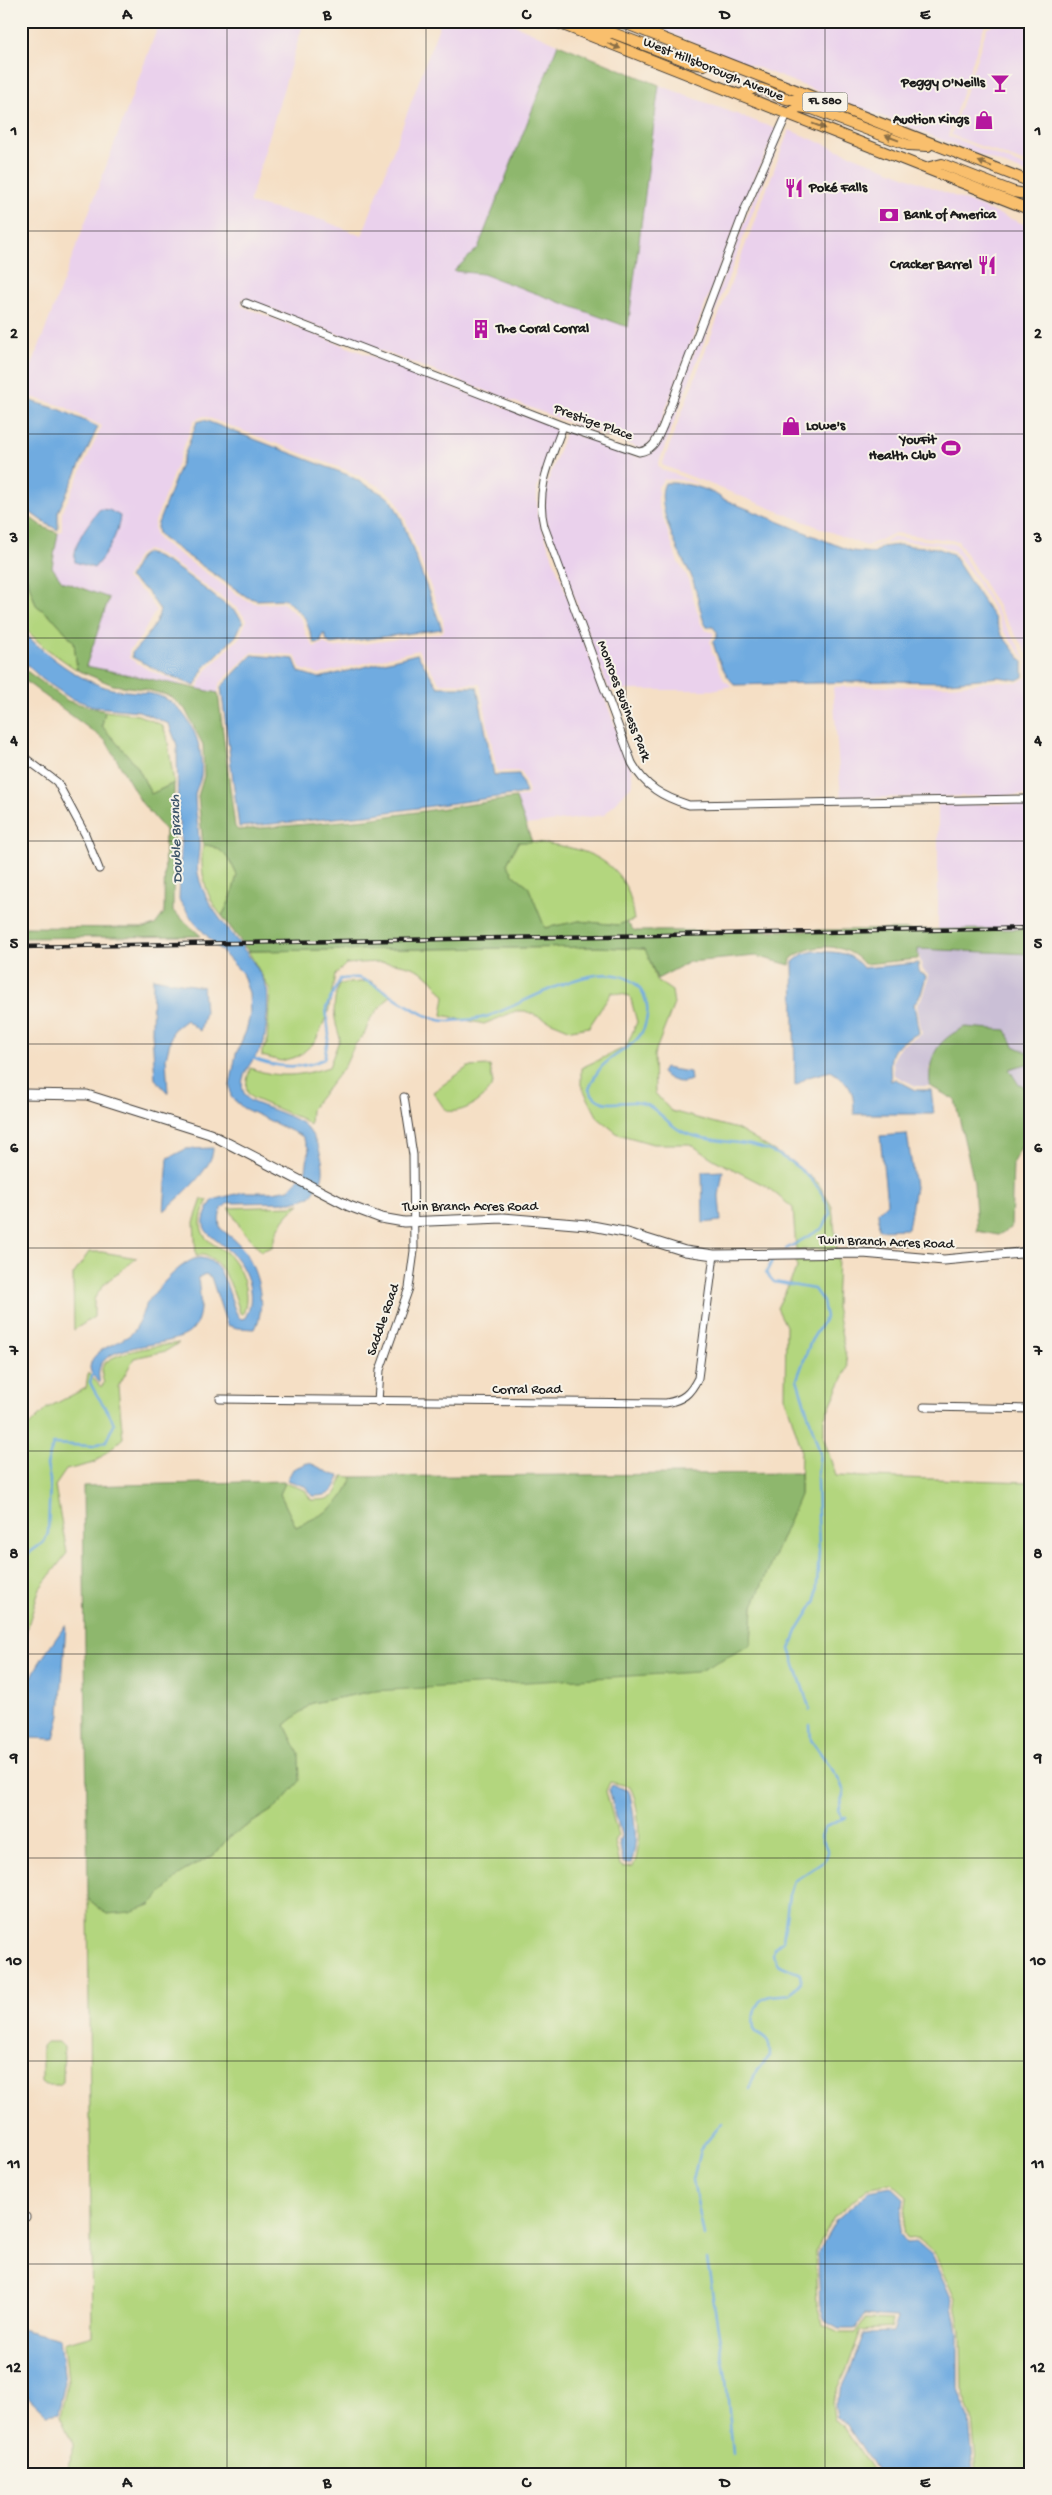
<svg xmlns="http://www.w3.org/2000/svg" width="1052" height="2495" font-family="'Gochi Hand',sans-serif">
<rect width="100%" height="100%" fill="#f7f3e8"/>
<filter id="ink" filterUnits="userSpaceOnUse"><feTurbulence type="fractalNoise" baseFrequency=".02" numOctaves="2"/><feDisplacementMap in="SourceGraphic" scale="10" xChannelSelector="R" yChannelSelector="G"/><feConvolveMatrix kernelMatrix="1 2 1 2 8 2 1 2 1" color-interpolation-filters="sRGB"/></filter>
<filter id="wash" filterUnits="userSpaceOnUse"><feTurbulence type="fractalNoise" baseFrequency=".0096" numOctaves="4" result="noise"/><feDisplacementMap in="SourceGraphic" scale="20" xChannelSelector="R" yChannelSelector="G"/><feGaussianBlur stdDeviation="1.12" result="paint"/><feColorMatrix in="noise" values="0 0 0 0 0 0 0 0 0 0 0 0 0 0 0 0 0 1.4 0 .05"/><feComposite in="paint" operator="in"/></filter>
<g filter="url(#wash)">
<rect width="100%" height="100%" fill="#f5dfc5"/>
<g fill="#ead1ec" fill-rule="evenodd">
<path d="M160 21H304L249 203 322 220 362 236 441 21H506L558 44 478 248 455 271 483 274 627 327 659 85 776 129 742 207 660 424 652 441 646 447 639 448 565 421 243 298 241 306 558 428 537 488V515L631 769 633 784 604 815 526 825 516 798 527 796 529 791 521 771H497L480 684 440 683 418 650 319 674 301 669 295 655 252 652 219 684 218 693 197 689 206 671 239 638 247 620 238 609 178 566 158 554 147 550 138 555 126 579 145 594 156 610 141 637 129 651V658L147 669 186 686 85 666 87 589 62 581 52 567 58 533 62 531V513L102 426 63 406 31 397 27 379ZM204 416 349 471 381 487 396 499 405 518 443 620 444 631 437 634 331 648 324 643 314 647 306 635 302 620 283 603 258 604 245 600 160 541 155 535 154 524 194 420ZM92 518 119 525 109 548 89 568 74 556V553Z"/>
<path d="M639 21H995L984 27 948 136 1031 169V175Z"/>
<path d="M1005 21H1031V165L951 135 987 28Z"/>
<path d="M789 130 1031 227V660L958 541 895 533 866 546 662 465Z"/>
<path d="M783 132 658 465 661 469 702 485 682 480 664 479 658 487V504L678 562 687 576 701 624 705 630 714 633 710 642 712 652 724 680 732 686 712 690H609L547 524 545 513V490L566 431 638 457 648 455 658 446 749 211Z"/>
<path d="M895 537 956 544 1031 667V795L841 798 833 687 949 686 1000 681 1017 683 1027 677 1026 660 1004 632 998 617 972 574 954 551 937 544 899 541 881 544 873 549H868Z"/>
<path d="M1031 804V929L938 930V805Z"/>
</g>
<g fill="#cabfd6">
<path d="M917 949 1031 954V1054L965 1027 943 1041 929 1068 930 1086H916L894 1075 893 1060 901 1046 922 1034 917 1005 924 995 929 976 923 970Z"/>
<path d="M1031 1061V1088H1028L1019 1085 1009 1069Z"/>
</g>
<g fill="#b3d67e" stroke="#68794d" fill-rule="evenodd">
<path d="M21 561 36 605 55 620 74 642 77 670 44 647 21 625Z"/>
<path d="M105 711 138 715 162 725 167 736 174 783 151 794 137 766 102 726Z"/>
<path d="M530 841C569 847 612 850 629 894 632 902 632 912 634 920L618 925 579 921 545 928 528 886 514 875 507 864 518 842Z"/>
<path d="M203 845C222 845 230 860 237 875L231 898 222 916C205 897 199 869 203 845Z"/>
<path d="M598 947 646 949 656 980 672 991 674 1004 654 1055 655 1093 671 1111 737 1129 791 1161 818 1183 832 1207 837 1249 796 1250 793 1208 766 1186 715 1160 690 1144H653L618 1134 598 1118 581 1085V1068L626 1047 637 1022 630 996 612 992 589 1027 571 1030 525 1011H516L484 1024 442 1015 445 996C440 990 435 983 430 978 409 958 372 962 346 964L335 975 328 1013 315 1042 299 1056 281 1061 262 1056V1051L267 1044 270 990 248 951Z"/>
<path d="M371 981 391 995 370 1019 365 1033 354 1046 345 1066 311 1109 310 1125 302 1119 252 1098C242 1089 248 1079 250 1068 280 1079 300 1076 329 1067L340 1038C333 1016 332 1006 339 984Z"/>
<path d="M490 1066 493 1084C484 1099 465 1114 446 1111L433 1092 468 1067Z"/>
<path d="M202 1199 208 1200C202 1211 196 1229 208 1240 213 1245 221 1248 227 1253 242 1268 251 1294 243 1314L240 1313C235 1294 222 1251 196 1255L194 1222Z"/>
<path d="M300 1204C284 1216 277 1228 272 1247L261 1251 242 1230 229 1208 292 1206Z"/>
<path d="M89 1252H102L137 1258 105 1283 94 1299V1317L74 1330 73 1275Z"/>
<path d="M838 1258 836 1307 848 1367 824 1419V1439L836 1476 1031 1482V2474H977L972 2419 962 2389 961 2331 955 2299 934 2252 917 2238 907 2239 903 2233 907 2197 891 2183 867 2188 834 2217 815 2252 817 2305 823 2325 840 2333H856L865 2319 893 2320 891 2328 861 2330 847 2369 832 2402 834 2419 844 2427 875 2474H64L73 2453V2444L60 2416 68 2381 64 2343 92 2335 88 1899 107 1914 150 1905 184 1871 214 1855 229 1837 277 1807 290 1736 285 1725 312 1703 374 1691 751 1645 753 1606 800 1494 801 1448 785 1397 786 1326 777 1308 797 1268 796 1259ZM610 1782 629 1786C640 1800 642 1852 633 1866L623 1867 620 1865 615 1841 618 1836 606 1791Z"/>
<path d="M179 1343 166 1351 134 1358 118 1387 123 1438 94 1463 66 1470 55 1486 67 1553 40 1588 21 1647V1540L26 1533 21 1521V1434L47 1408 86 1388 88 1373 101 1387 104 1383C102 1377 100 1370 104 1364 117 1350 160 1346 179 1343Z"/>
<path d="M343 1476 353 1477C341 1510 325 1513 296 1527L280 1494 285 1483 305 1490 311 1500C334 1500 336 1498 343 1476Z"/>
<path d="M46 2042H59L64 2047 63 2082 59 2085H46L42 2082V2046Z"/>
</g>
<g fill="#8eb76d" stroke="#556a44">
<path d="M558 44 659 85 628 327 483 274 454 271 478 248Z"/>
<path d="M21 511 43 527 58 533 52 567 62 581 109 598 86 666 218 693 235 827 238 830 367 819 516 798 532 842H518L507 864 514 875 528 886 545 928 579 921 618 925 626 922 635 931 1031 929V954L918 949V959L864 964C847 942 811 942 791 959L790 965 756 956 689 962 657 979 645 949 598 947 248 951 222 916 231 898 237 875C230 860 222 845 203 845L198 796 204 776 203 745 185 709 170 696 144 689 113 685 77 670 74 642 55 620 36 605 21 561Z"/>
<path d="M21 667 68 701 105 711 102 726 137 766 151 794 174 783 173 911 201 936 21 938V927L145 928 155 925 164 913 165 830 141 802 106 741 21 678Z"/>
<path d="M965 1027 1006 1030 1014 1046 1031 1054 1030 1063 1009 1069 1019 1085 1031 1088V1141L1024 1142 1013 1162 1011 1228 998 1235 977 1231 974 1182 955 1100 930 1086C928 1056 937 1040 965 1027Z"/>
<path d="M800 1473V1495L753 1606 751 1645 697 1672 374 1691 312 1703 285 1725 299 1754 300 1781 277 1807 229 1837 214 1855 184 1871 150 1905 130 1912 107 1914 88 1899 83 1486 284 1481 285 1483 280 1494 296 1527C325 1513 341 1508 353 1477Z"/>
</g>
<g fill="#70abe0" stroke="#46647e">
<path d="M31 401 61 410 98 427 58 512V530L45 523 21 506V403Z"/>
<path d="M204 420 348 475 386 496 392 501 402 520 442 629 330 644 327 641 325 634H323L321 642 314 643 305 618 285 599 257 600 247 597 162 538 158 533 157 526 197 422Z"/>
<path d="M665 483C684 482 709 488 723 499L851 551 874 553 882 547 899 545 937 548 952 554 995 619 1001 634 1023 662V677L1017 680 999 677 949 682 894 681 735 685C724 674 717 658 713 642L717 637V632L713 627H707L704 622C699 608 696 585 690 573 679 554 654 503 665 483Z"/>
<path d="M100 509 109 510 120 516C118 536 107 553 94 568L75 562C72 544 89 522 100 509Z"/>
<path d="M146 553C179 564 207 593 236 612L243 621 236 636 203 669 195 686 165 674 132 657V653C143 641 157 626 160 610L147 591 129 578 140 557Z"/>
<path d="M21 630C47 655 76 680 112 689 130 693 156 690 171 702 193 719 204 748 201 776 200 783 195 790 195 797 195 812 199 828 199 842 200 853 196 862 198 873 207 919 253 947 267 989 269 997 266 1038 263 1045 254 1061 230 1082 250 1101 266 1108 285 1113 300 1122 314 1130 327 1162 322 1178 320 1184 314 1191 310 1197L292 1202 229 1203C218 1209 219 1217 220 1228 226 1233 233 1238 238 1243 257 1264 268 1305 255 1329L237 1328 227 1325 211 1277 205 1274 198 1278C200 1295 204 1315 192 1330 173 1352 87 1337 100 1383 96 1379 90 1374 90 1367 92 1347 122 1344 133 1332 139 1325 141 1315 145 1307 151 1294 185 1256 201 1258 229 1261 229 1310 241 1319L245 1318C258 1296 246 1265 228 1250 207 1231 194 1231 213 1200L243 1192H273L289 1189 306 1170 309 1149 302 1136 243 1108 231 1097 230 1086 236 1054 246 1031 250 1015 249 993 242 973 194 922 179 900 181 845 178 812 177 745 169 724 139 711 96 707 70 698 42 679 21 659Z"/>
<path d="M417 654 438 687H477L494 775 519 774 526 793 367 815 239 827 221 687 252 655 294 659 299 672 319 678Z"/>
<path d="M815 951C837 953 849 950 863 968L918 963 919 972 926 976 921 994 914 1004 919 1033C892 1047 888 1050 891 1081L895 1079 916 1090H931L934 1114H854C854 1090 851 1085 831 1071L808 1077 795 1086 793 962 803 954Z"/>
<path d="M153 978 203 987 205 1012 200 1031 186 1020 173 1030 166 1058 168 1093 155 1079 152 1032Z"/>
<path d="M664 1068 690 1072 691 1080C679 1085 670 1080 661 1073Z"/>
<path d="M907 1134 915 1187 908 1229 879 1230 878 1212 887 1203 880 1136Z"/>
<path d="M213 1148C214 1168 179 1198 164 1211L168 1158 186 1149Z"/>
<path d="M723 1171 719 1196 721 1221 703 1223 702 1172Z"/>
<path d="M307 1463C316 1463 327 1475 340 1476 334 1493 330 1496 312 1496L307 1487 287 1480 293 1469Z"/>
<path d="M66 1624 60 1715 54 1739 27 1738C20 1678 36 1669 66 1624Z"/>
<path d="M612 1785 628 1790 630 1794C634 1815 639 1842 631 1863H623L619 1840 622 1838 609 1790Z"/>
<path d="M891 2187 904 2199 899 2234 906 2243 917 2242 932 2255 952 2300 958 2331V2389L969 2419 974 2474H879L847 2424 837 2417 835 2404 850 2371 864 2333 893 2332 898 2317 864 2315 856 2329H840L825 2321 820 2305 818 2253 836 2220 869 2191Z"/>
<path d="M21 2329 60 2339 65 2382 58 2413 47 2415 21 2390Z"/>
</g>
<g fill="none" stroke-linecap="round" stroke-linejoin="round">
<g stroke="#70abe0" stroke-width="2.5">
<path d="M250 1057C275 1068 300 1070 324 1059L329 1035 326 1008 340 979C345 979 353 977 359 978 386 986 421 1023 451 1021 462 1020 475 1020 485 1017 522 1007 608 947 640 989 649 1002 649 1013 644 1028 638 1044 620 1051 608 1061 598 1068 594 1078 589 1089 601 1115 626 1095 647 1105 660 1111 669 1126 683 1132 704 1141 729 1141 751 1145 784 1152 823 1180 830 1214L823 1228 786 1249"/>
<path d="M772 1261 766 1273 774 1282 814 1289 823 1302 826 1317 811 1341 797 1379 820 1453 817 1478 819 1552 816 1600 798 1629 790 1649 810 1710"/>
<path d="M21 1559 44 1542 48 1533 50 1480 47 1465 53 1444 93 1446 106 1441 114 1424C109 1409 97 1399 90 1382L93 1373"/>
<path d="M21 1609 25 1611 21 1624"/>
<path d="M749 2089 757 2069 770 2057C770 2042 769 2038 755 2032 751 2019 754 1999 770 1996 776 1995 784 1995 790 1994L801 1982 800 1974 778 1964 773 1955 774 1948 783 1940 789 1895 794 1881 825 1861 828 1852 821 1836 825 1827 846 1818 842 1817 838 1810 844 1792 839 1779 811 1740 810 1725"/>
<path d="M704 2236 693 2180 700 2150 722 2123"/>
<path d="M707 2259 726 2379 733 2454"/>
</g>
</g>
</g>
<g filter="url(#ink)">
<g fill="none" stroke-linecap="round" stroke-linejoin="round">
<g stroke="#3d3935" stroke-width="9">
<g id="minor">
<path d="M246 303 563 426 639 452C654 450 657 439 663 426L745 209 787 114"/>
<path d="M563 426C551 459 535 490 544 526L632 763C645 787 663 797 689 805L1031 799"/>
<path d="M21 755 57 782 85 834 99 869"/>
<path d="M220 1399 666 1403C683 1400 690 1394 698 1378L714 1255"/>
<path d="M378 1402 380 1370 409 1288 414 1251 413 1155 404 1097"/>
<path d="M924 1407 1031 1409"/>
<path d="M21 2217H26"/>
</g>
</g>
<g stroke="#3d3935" stroke-width="11">
<path id="tertiary" d="M21 1094 87 1095 210 1134 349 1206 381 1218 404 1222 503 1218 587 1225 624 1232 685 1251 714 1255 863 1253 944 1260 1031 1252"/>
</g>
<g stroke="#3d3935" stroke-width="12">
<g id="primary">
<path d="M553 21 1031 210"/>
<path d="M619 21 1031 182"/>
<path d="M590 33H613L692 63 704 65 713 58"/>
<path d="M741 95C762 78 771 98 792 100 799 100 806 99 813 98"/>
<path d="M787 114 799 107 812 109 908 145 928 146"/>
<path d="M926 168 942 164 1014 192 1031 195"/>
</g>
</g>
<use href="#minor" stroke="#fff" stroke-width="7"/>
<use href="#tertiary" stroke="#fff" stroke-width="9"/>
<use href="#primary" stroke="#f9bf6d" stroke-width="10"/>
<g stroke="#1c1c1c" stroke-width="4.5">
<path id="rail" d="M21 947 1031 928"/>
</g>
<use href="#rail" stroke="#f7f3e8" stroke-width="2.5" stroke-dasharray="8" stroke-linecap="butt"/>
</g>
<defs><path id="oneway-solid" d="M-6-.8H1V-3.2L6.5 0L1 3.2V.8H-6Z" transform="scale(1.25)"/></defs>
<g fill="#8a6e44">
<use href="#oneway-solid" transform="translate(614 46) rotate(22)"/>
<use href="#oneway-solid" transform="translate(819 126) rotate(21)"/>
<use href="#oneway-solid" transform="translate(892 138) rotate(-159)"/>
<use href="#oneway-solid" transform="translate(985 164) rotate(-159)"/>
</g>
</g>
<path fill="none" stroke="#1c1c1c" stroke-width="1" stroke-opacity="0.55" d="M227 21V2474M426 21V2474M626 21V2474M825 21V2474M21 231H1031M21 434H1031M21 638H1031M21 841H1031M21 1044H1031M21 1248H1031M21 1451H1031M21 1654H1031M21 1858H1031M21 2061H1031M21 2264H1031"/>
<defs>
<g id="bar-bare" transform="scale(1.5)"><path d="M-6-5H6L.8 .8V4.5H3.5V6h-7V4.5H-.8V.8Z" fill="#b5179e" stroke="#f7f3e8" stroke-width="2.5" paint-order="stroke"/></g>
<g id="shop-bare" transform="scale(1.5)"><path d="M-5-2.5h2.3a2.7 3.5 0 0 1 5.4 0H5L5.5 6h-11ZM-1.5-2.5h3a1.5 2.3 0 0 0-3 0Z" fill="#b5179e" stroke="#f7f3e8" stroke-width="2.5" paint-order="stroke"/></g>
<g id="restaurant-bare" transform="scale(1.5)"><path d="M-5-6h1v4h1v-4h1v4h1v-4h1v5L-1.5 .5V6h-2V.5L-5-1ZM5-6V6H3V1.5H1.5Q1.5-4 5-6Z" fill="#b5179e" stroke="#f7f3e8" stroke-width="2.5" paint-order="stroke"/></g>
<g id="bank-bare" transform="scale(1.5)"><path d="M-6-4H6V4H-6ZM0-2.3a2.3 2.3 0 1 0 0 4.6a2.3 2.3 0 1 0 0-4.6Z" fill="#b5179e" stroke="#f7f3e8" stroke-width="2.5" paint-order="stroke"/></g>
<g id="building-bare" transform="scale(1.5)"><path d="M-4-6H4V6H1V3H-1V6H-4ZM-2.5-4.3h1.7v1.8h-1.7ZM.8-4.3h1.7v1.8H.8ZM-2.5-1h1.7V.8h-1.7ZM.8-1h1.7V.8H.8Z" fill="#b5179e" stroke="#f7f3e8" stroke-width="2.5" paint-order="stroke"/></g>
<g id="stadium-bare" transform="scale(1.5)"><path d="M0-5a6.5 5 0 1 0 0 10a6.5 5 0 1 0 0-10ZM-3.5-1.8h7v3.6h-7Z" fill="#b5179e" stroke="#f7f3e8" stroke-width="2.5" paint-order="stroke"/></g>
</defs>
<g fill-rule="evenodd">
<use href="#bar-bare" x="1000" y="83"/>
<use href="#shop-bare" x="984" y="120"/>
<use href="#restaurant-bare" x="794" y="188"/>
<use href="#bank-bare" x="889" y="215"/>
<use href="#restaurant-bare" x="987" y="265"/>
<use href="#building-bare" x="481" y="329"/>
<use href="#shop-bare" x="791" y="426"/>
<use href="#stadium-bare" x="951" y="448"/>
</g>
<g text-anchor="middle" dominant-baseline="central" stroke-width="4" stroke-linejoin="round" paint-order="stroke">
<rect fill="#f7f3e8" stroke="#5e5c59" stroke-width="1" x="802.5" y="92.5" width="45" height="19" rx="4"/>
<g font-size="12" font-weight="bold" fill="#1c1c1c">
<text x="825" y="102">FL 580</text>
</g>
<g font-size="14" fill="#1c1c1c" stroke="#f7f3e8">
<text transform="translate(713 70) rotate(22)">West Hillsborough Avenue</text>
<text transform="translate(593 423) rotate(20)">Prestige Place</text>
<text transform="translate(623 701) rotate(69)">Monroes Business Park</text>
<text x="470" y="1207">Twin Branch Acres Road</text>
<text transform="translate(886 1243) rotate(2)">Twin Branch Acres Road</text>
<text transform="translate(384 1320) rotate(-71)">Saddle Road</text>
<text x="527" y="1390">Corral Road</text>
</g>
<g font-size="14" font-weight="bold" fill="#1c1c1c" stroke="#f7f3e8" text-anchor="end">
<text x="985" y="83">Peggy O'Neills</text>
<text x="969" y="120">Auction Kings</text>
<text x="809" y="188" text-anchor="start">Poké Falls</text>
<text x="904" y="215" text-anchor="start">Bank of America</text>
<text x="972" y="265">Cracker Barrel</text>
<text x="496" y="329" text-anchor="start">The Coral Corral</text>
<text x="806" y="426" text-anchor="start">Lowe's</text>
<text x="936" y="440">YouFit<tspan x="936" dy="16">Health Club</tspan></text>
</g>
<g font-size="15" font-style="italic" fill="#3e556a" stroke="#f7f3e8">
<text transform="translate(177 839) rotate(-92)">Double Branch</text>
</g>
</g>
<rect width="1052" height="2495" fill="none" stroke="#f7f3e8" stroke-width="55"/>
<rect x="28" y="28" width="996" height="2440" fill="none" stroke="#1c1c1c" stroke-width="2"/>
<g font-size="16" text-anchor="middle" font-weight="bold" fill="#1c1c1c">
<text x="127" y="19">A</text>
<text x="327" y="19">B</text>
<text x="526" y="19">C</text>
<text x="725" y="19">D</text>
<text x="925" y="19">E</text>
<text x="14" y="135">1</text>
<text x="1038" y="135">1</text>
<text x="14" y="338">2</text>
<text x="1038" y="338">2</text>
<text x="14" y="542">3</text>
<text x="1038" y="542">3</text>
<text x="14" y="745">4</text>
<text x="1038" y="745">4</text>
<text x="14" y="948">5</text>
<text x="1038" y="948">5</text>
<text x="14" y="1152">6</text>
<text x="1038" y="1152">6</text>
<text x="14" y="1355">7</text>
<text x="1038" y="1355">7</text>
<text x="14" y="1558">8</text>
<text x="1038" y="1558">8</text>
<text x="14" y="1762">9</text>
<text x="1038" y="1762">9</text>
<text x="14" y="1965">10</text>
<text x="1038" y="1965">10</text>
<text x="14" y="2168">11</text>
<text x="1038" y="2168">11</text>
<text x="14" y="2372">12</text>
<text x="1038" y="2372">12</text>
<text x="127" y="2487">A</text>
<text x="327" y="2487">B</text>
<text x="526" y="2487">C</text>
<text x="725" y="2487">D</text>
<text x="925" y="2487">E</text>
</g>
</svg>
